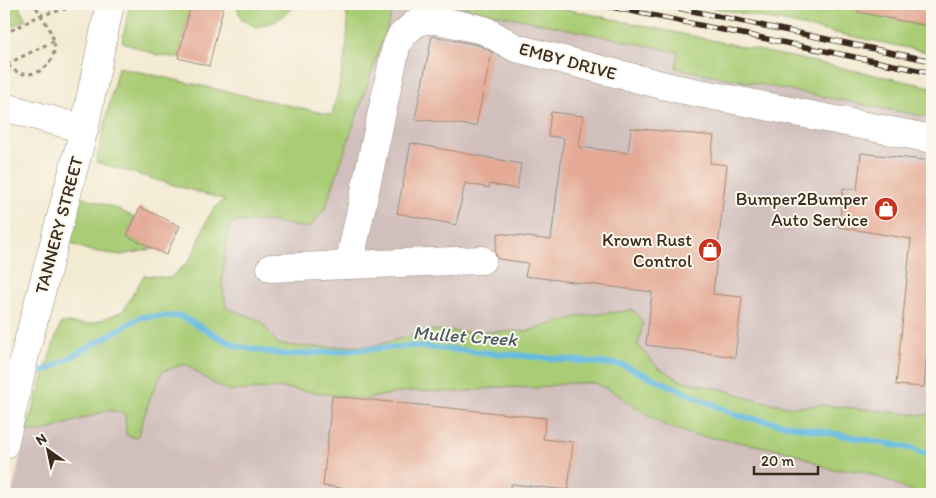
<svg xmlns="http://www.w3.org/2000/svg" width="936" height="498" font-family="Itim,sans-serif">
<rect width="100%" height="100%" fill="#fbf7ec"/>
<filter id="ink" filterUnits="userSpaceOnUse"><feTurbulence type="fractalNoise" baseFrequency=".02" numOctaves="2"/><feDisplacementMap in="SourceGraphic" scale="10" xChannelSelector="R" yChannelSelector="G"/><feConvolveMatrix kernelMatrix="1 2 1 2 8 2 1 2 1" color-interpolation-filters="sRGB"/></filter>
<filter id="wash" filterUnits="userSpaceOnUse"><feTurbulence type="fractalNoise" baseFrequency=".0096" numOctaves="4" result="noise"/><feDisplacementMap in="SourceGraphic" scale="20" xChannelSelector="R" yChannelSelector="G"/><feGaussianBlur stdDeviation="1.12" result="paint"/><feColorMatrix in="noise" values="0 0 0 0 0 0 0 0 0 0 0 0 0 0 0 0 0 1.4 0 .05"/><feComposite in="paint" operator="in"/></filter>
<g filter="url(#wash)">
<rect width="100%" height="100%" fill="#f3ead2"/>
<path fill="#d1bfbd" d="M395 4H448L678 52 676 68 932 118V494H12L26 431 54 342 205 348 226 200 325 209Z"/>
<g fill="#a9cc74" stroke="#727b49">
<path d="M11 4H18L26 20 4 30V7Z"/>
<path d="M130 4H191L178 58 157 55 122 42Z"/>
<path d="M204 4H298L276 21 256 27 242 20 236 4 223 8Z"/>
<path d="M343 4H395L325 209 309 228 268 221 232 222 227 240 222 282 226 308 260 320 278 344 306 347 372 346 432 330 470 332 528 331 581 316 633 310 643 322 638 346 658 367 680 380 728 391 751 399 793 407 823 405 921 415H932V494H917L892 482 862 471 829 469 801 456 782 450 721 439 693 435 664 425 612 391 595 383H570L536 388 499 387 463 392 410 391 364 399 283 388 230 391 211 382 186 364 163 371 151 396 137 438 126 435 125 414 109 410 42 432 26 431 54 342 61 323 91 324 123 311 144 275 170 278C177 271 188 264 192 256 203 236 205 210 225 200L96 162 118 67 332 115C338 92 356 23 343 4Z"/>
<path d="M448 4H542L932 87V118L676 68 678 52Z"/>
<path d="M696 4H828L879 12 883 17 932 27V53Z"/>
<path d="M80 196 118 209 135 218 127 236 154 249 121 255 91 251 69 243Z"/>
</g>
<g fill="none" stroke-linecap="round" stroke-linejoin="round">
<path stroke="#63bae0" stroke-width="6" d="M27 376 54 367 141 317 180 316 236 346 285 355 413 346 623 365 739 416 911 448 932 456"/>
</g>
<g id="blocks">
<g fill="#e4aa96">
<path d="M191 4H204L223 8 209 66 178 58Z"/>
<path d="M859 4H932V27L858 12Z"/>
<path d="M432 36 478 45 492 52 476 126 415 119Z"/>
<path d="M551 112 583 116 579 147 628 153 631 128 714 136 710 163 727 165 713 294 742 297 735 357 646 345 652 292 525 276 528 263 498 259 495 252 498 233 551 240 564 138 548 136Z"/>
<path d="M411 143 521 164 517 189 490 184 489 188 465 183 456 225 397 213Z"/>
<path d="M861 153 924 160 932 165V303L924 387 896 385 911 239 839 227 843 188 857 190Z"/>
<path d="M140 207 180 226 166 255 127 236Z"/>
<path d="M332 396 546 418 543 439 573 442 568 490 511 484 510 494H399L323 486Z"/>
</g>
</g>
</g>
<g filter="url(#ink)">
<use href="#blocks" fill-opacity="0" stroke="#978a78" stroke-width="1"/>
<g fill="none" stroke-linecap="round" stroke-linejoin="round">
<g stroke="#978a78" stroke-width="29">
<g id="minor">
<path d="M4 107 84 129"/>
<path d="M349 265 482 260"/>
<path d="M271 268 349 265 396 47 401 36 416 23 425 20H437L484 30 516 48 674 88 932 139"/>
<path d="M4 445 27 346 84 129 110 4"/>
</g>
</g>
<g stroke="#978a78" stroke-width="3" stroke-dasharray="4 4" stroke-linecap="butt">
<path d="M4 34 41 15 66 9"/>
<path d="M4 58C18 88 59 72 54 42 52 31 40 14 34 4"/>
<path d="M7 64 54 41"/>
</g>
<use href="#minor" stroke="#fff" stroke-width="28"/>
<g stroke="#3b2a1e" stroke-width="5.5">
<g id="rail">
<path d="M597 4 932 73"/>
<path d="M659 4 932 61"/>
</g>
</g>
<use href="#rail" stroke="#fbf7ec" stroke-width="4" stroke-dasharray="11" stroke-linecap="butt"/>
</g>
</g>
<defs>
<g id="shop-disc" transform="scale(1.25)"><circle r="9.5" fill="#c8321e" stroke="#fbf7ec"/><path d="M-5-2.5h2.3a2.7 3.5 0 0 1 5.4 0H5L5.5 6h-11ZM-1.5-2.5h3a1.5 2.3 0 0 0-3 0Z" fill="#fff"/></g>
</defs>
<g fill-rule="evenodd">
<use href="#shop-disc" x="886" y="209"/>
<use href="#shop-disc" x="710" y="250"/>
</g>
<g text-anchor="middle" dominant-baseline="central" stroke-width="4" stroke-linejoin="round" paint-order="stroke">
<g font-size="18" fill="#3b2a1e" stroke="#fbf7ec">
<text transform="translate(568 61) rotate(15)">EMBY DRIVE</text>
<text transform="translate(59 225) rotate(-75)">TANNERY STREET</text>
</g>
<g font-size="18" fill="#3b2a1e" stroke="#fbf7ec" text-anchor="end">
<text x="868" y="199">Bumper2Bumper<tspan x="868" dy="21">Auto Service</tspan></text>
<text x="692" y="240">Krown Rust<tspan x="692" dy="21">Control</tspan></text>
</g>
<g font-size="19" font-style="italic" fill="#495c62" stroke="#fbf7ec">
<text transform="translate(465 336) rotate(4)">Mullet Creek</text>
</g>
</g>
<rect width="936" height="498" fill="none" stroke="#fbf7ec" stroke-width="20"/>
<g transform="translate(48 450) rotate(327)" stroke="#fbf7ec" stroke-width="4" paint-order="stroke">
<path d="M0-4L9 19L0 12L-9 19Z" fill="#3b2a1e"/>
<text y="-8" font-size="14" font-weight="bold" text-anchor="middle" fill="#3b2a1e">N</text>
</g>
<path d="M754 466v8h64v-8" fill="none" stroke="#3b2a1e" stroke-width="2.5"/>
<text x="761" y="466" font-size="15" fill="#3b2a1e" stroke="#fbf7ec" stroke-width="4" paint-order="stroke">20 m</text>
</svg>
